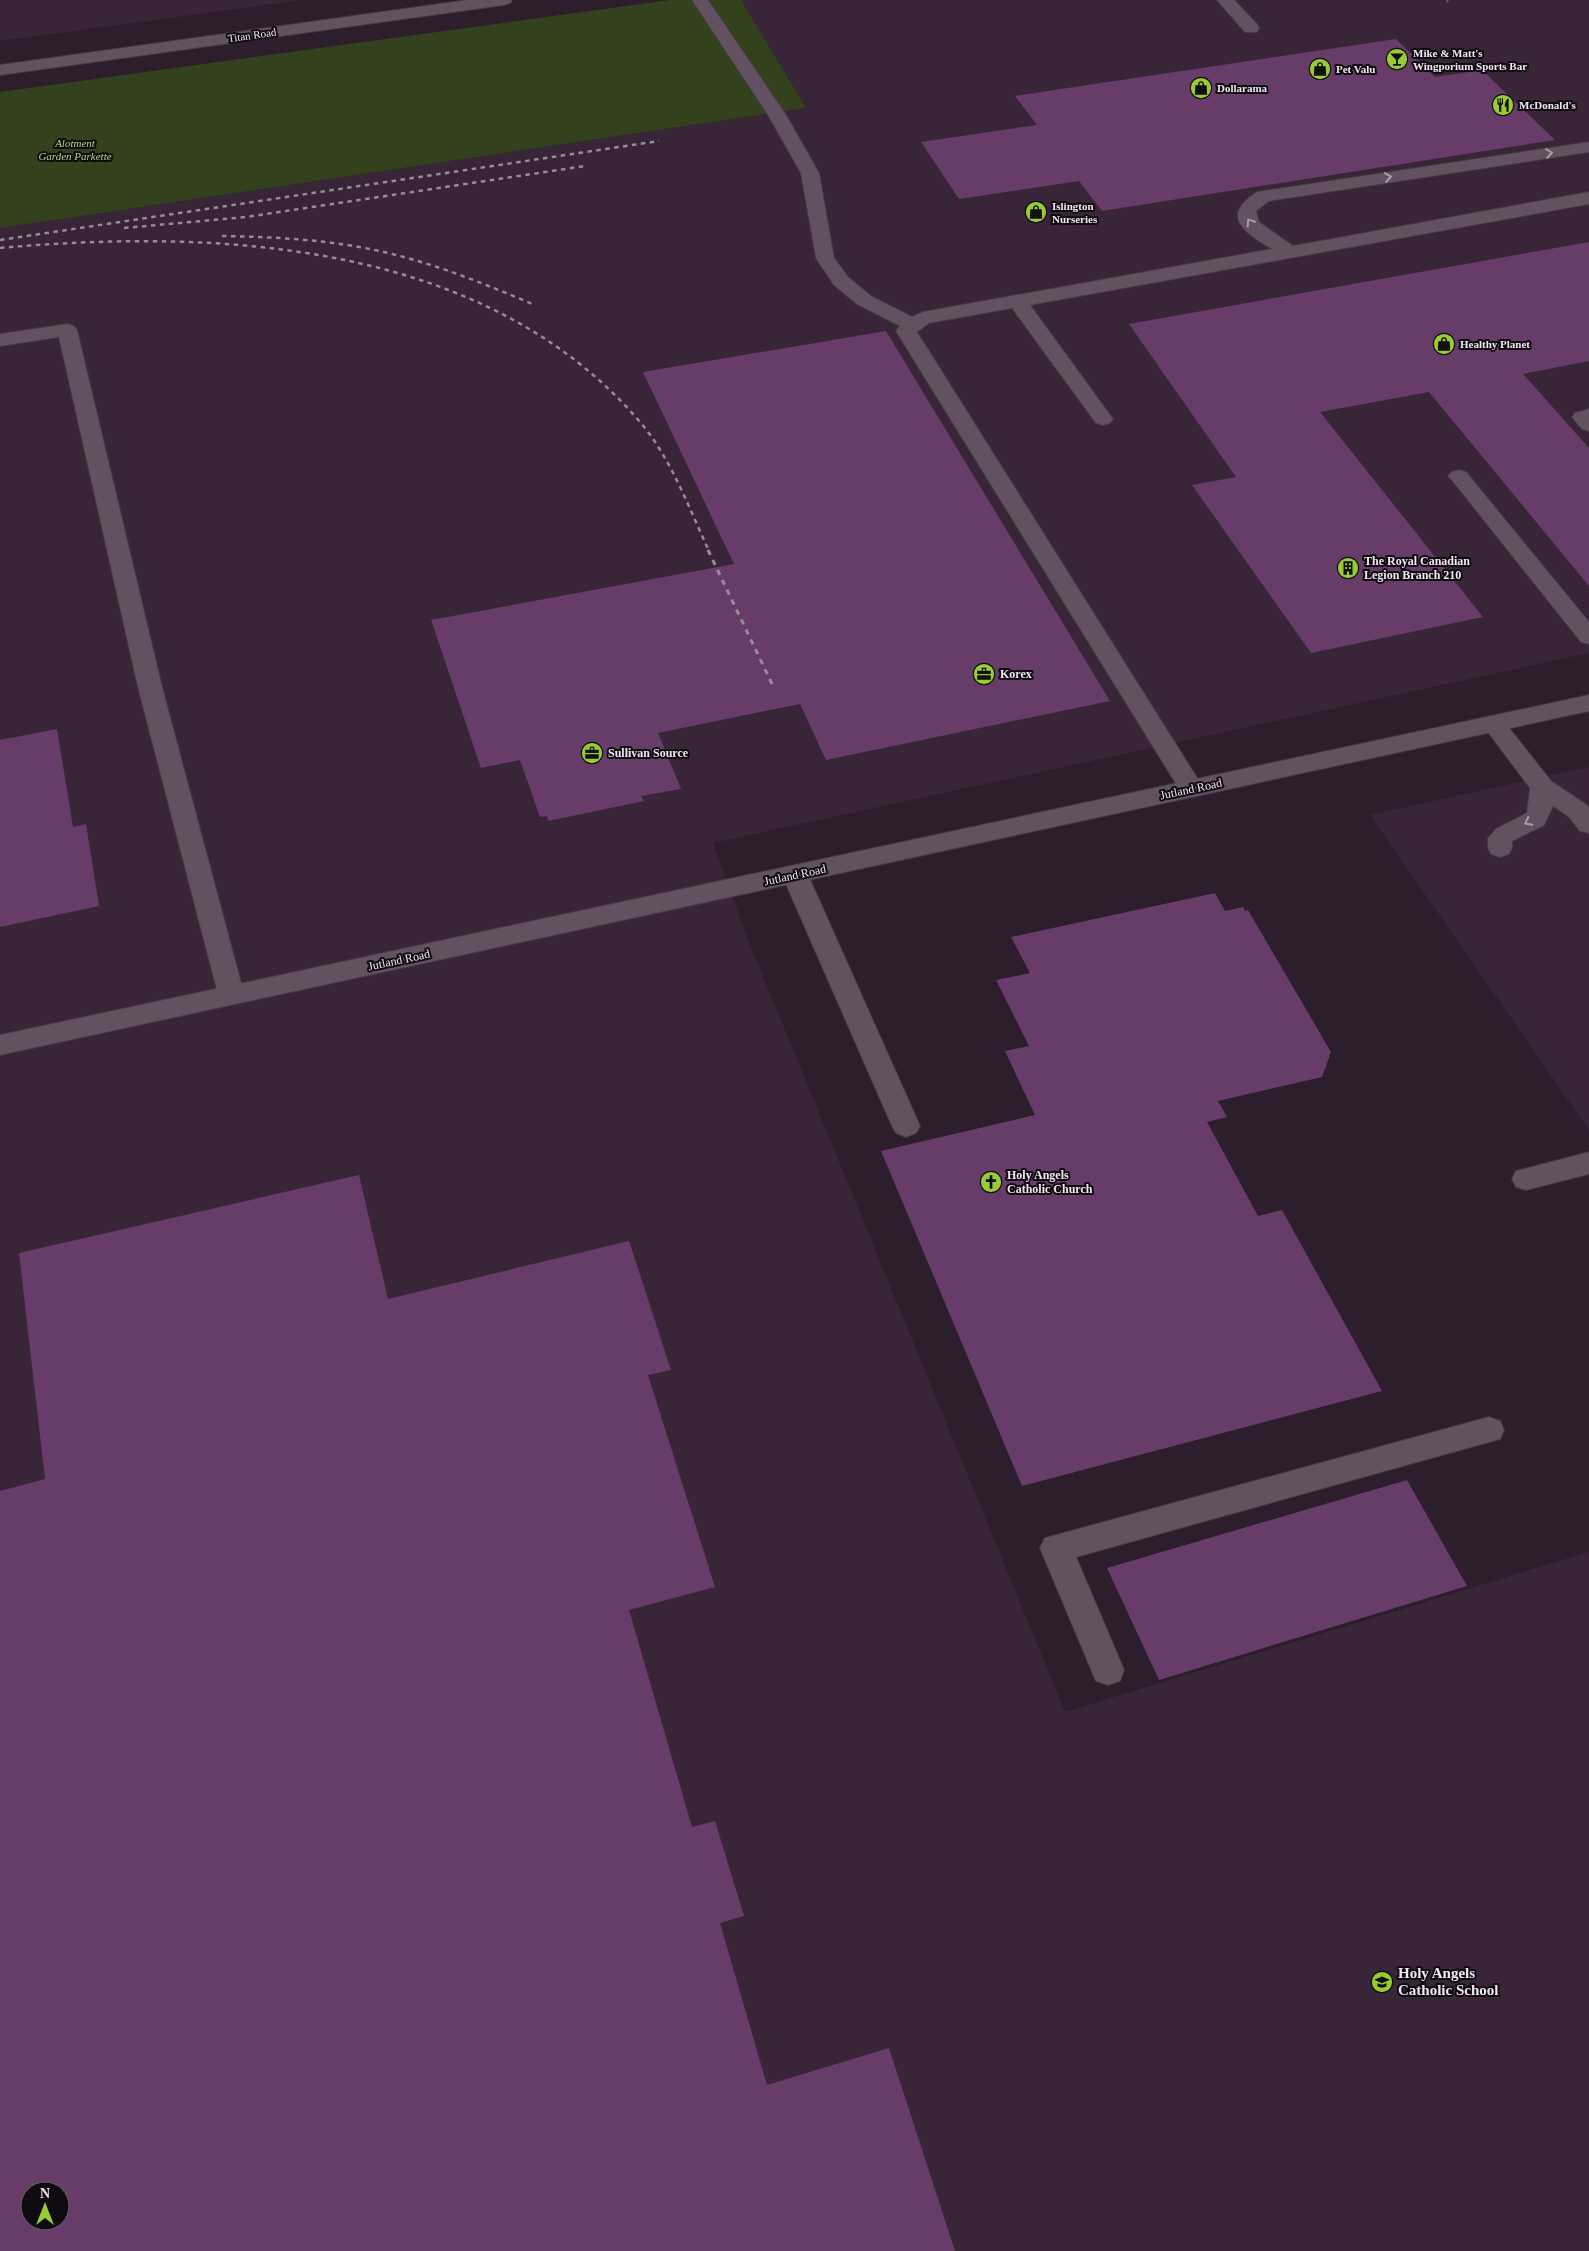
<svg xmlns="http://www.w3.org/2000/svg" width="1589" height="2251" font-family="Georgia,serif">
<rect width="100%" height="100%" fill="#2c1e2c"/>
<g fill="#382638" fill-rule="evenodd">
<path d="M0 0H302L0 41Z"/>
<path d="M741 0H1589V653L713 843 746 935 1065 1712 1589 1552V2251H0V228L806 108ZM30 2191H60V2221H30Z"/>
<path d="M1589 767V1130L1370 815Z"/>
</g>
<path fill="#33411d" d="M670 0H741L806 108 0 228V92Z"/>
<g fill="#673c68" fill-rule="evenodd">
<path d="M1396 39 1435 77 1482 70 1555 140 1102 211 1079 181 959 199 921 142 1037 125 1015 96Z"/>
<path d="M1589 242V361L1523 374 1589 448V586L1429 392 1320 412 1483 617 1311 653 1192 485 1236 477 1129 324Z"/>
<path d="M886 331 1110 701 826 760 800 704 658 733 681 789 641 796 644 801 548 821 547 816 540 817 520 760 481 768 431 620 734 564 643 372Z"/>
<path d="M57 729 73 827 86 824 99 906 0 927V740Z"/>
<path d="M1215 893 1225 911 1243 907 1245 911 1248 910 1331 1052 1322 1077 1218 1101 1227 1117 1207 1122 1258 1216 1282 1210 1382 1391 1022 1486 881 1151 1035 1115 1005 1051 1029 1046 996 980 1030 973 1011 937Z"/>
<path d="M359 1175 388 1299 629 1241 671 1370 648 1375 715 1587 629 1610 692 1827 715 1821 744 1916 720 1923 767 2085 889 2048 955 2251H0V1491L45 1479 19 1253ZM30 2191H60V2221H30Z"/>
<path d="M1407 1480 1467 1586 1159 1680 1107 1568Z"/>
</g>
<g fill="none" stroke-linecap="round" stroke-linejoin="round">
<g stroke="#453945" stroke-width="2">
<g id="lane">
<path d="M692 0H708L786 115 819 173 834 258 848 277 871 296 912 317 923 312 1272 249C1245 233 1219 216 1257 192L1589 142V152L1269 201 1256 211 1259 222 1293 246 1589 192V204L1030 305 1113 419 1110 423 1103 425 1096 423 1012 308 929 323 917 332 1204 789 1201 795 1192 797 1183 795 896 331 900 326 857 304 834 285 816 258 801 173 768 115Z"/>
<path d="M1217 0H1234L1257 24 1259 28 1257 32H1245Z"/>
<path d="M67 324 74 326 77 330 162 687 244 994 240 1001 231 1004 222 1001 218 994 138 687 59 337 0 346V334Z"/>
<path d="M1589 409V431L1582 429 1572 417 1575 413Z"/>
<path d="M1459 470 1466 472 1589 622V644L1581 642 1452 480 1448 476 1452 472Z"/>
<path d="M1494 716 1502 719 1551 781 1587 805 1589 808V833L1580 831 1569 817 1553 806 1544 825 1512 841V848L1509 854 1500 857 1491 854 1488 848V838L1496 829 1527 813 1530 788 1482 724 1486 719Z"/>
<path d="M795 866 804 869 808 875 920 1126 916 1133 906 1137 896 1133 892 1126 782 875 786 869Z"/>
<path d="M1589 1152V1174L1526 1190 1516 1187 1512 1179 1516 1171Z"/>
<path d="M1489 1417 1500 1421 1504 1430 1500 1439 1076 1557 1124 1670 1120 1681 1108 1685 1096 1681 1040 1548 1045 1538Z"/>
</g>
</g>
<g stroke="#453945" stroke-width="2">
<path id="street" d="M468 0H512L510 3 504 5 0 75V65Z"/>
</g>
<g stroke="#453945" stroke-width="2">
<path id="secondary" d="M1589 695V711L0 1055V1035Z"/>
</g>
<path stroke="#706470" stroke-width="2" stroke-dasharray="2 2" stroke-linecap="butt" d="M1447 2 1448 0"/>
<use href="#lane" fill="#615161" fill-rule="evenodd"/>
<use href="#street" fill="#615161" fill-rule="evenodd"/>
<use href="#secondary" fill="#615161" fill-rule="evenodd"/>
<g stroke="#978c97" stroke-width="2.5" stroke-dasharray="4.5 4.5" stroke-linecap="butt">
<path d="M124 228 246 217 585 166"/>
<path d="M222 236C278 237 334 240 388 253 439 265 487 285 535 305"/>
<path d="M0 240 659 141"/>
<path d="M0 248C222 228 492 242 645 428 673 464 690 510 709 551"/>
</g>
<path stroke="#978c97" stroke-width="3" stroke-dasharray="5.5 5.5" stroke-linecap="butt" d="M708 550 773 686"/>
</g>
<defs><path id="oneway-chevron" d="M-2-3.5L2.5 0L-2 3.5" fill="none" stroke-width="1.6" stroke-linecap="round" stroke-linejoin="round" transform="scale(1.25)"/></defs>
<g stroke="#a99ca9">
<use href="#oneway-chevron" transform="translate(1549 153) rotate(-9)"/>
<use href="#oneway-chevron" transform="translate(1388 177) rotate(-9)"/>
<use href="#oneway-chevron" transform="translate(1250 222) rotate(-123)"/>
<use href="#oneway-chevron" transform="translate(1528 822) rotate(153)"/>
</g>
<defs>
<g id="bar-disc" transform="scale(1.125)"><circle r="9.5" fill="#98cb36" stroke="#100b11"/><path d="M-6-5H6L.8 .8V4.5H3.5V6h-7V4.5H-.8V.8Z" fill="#111"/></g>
<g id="shop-disc" transform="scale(1.125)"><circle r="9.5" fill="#98cb36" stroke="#100b11"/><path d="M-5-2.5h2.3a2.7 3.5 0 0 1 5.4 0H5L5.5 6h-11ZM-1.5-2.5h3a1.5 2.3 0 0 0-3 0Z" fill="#111"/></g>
<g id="restaurant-disc" transform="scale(1.125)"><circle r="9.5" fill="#98cb36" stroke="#100b11"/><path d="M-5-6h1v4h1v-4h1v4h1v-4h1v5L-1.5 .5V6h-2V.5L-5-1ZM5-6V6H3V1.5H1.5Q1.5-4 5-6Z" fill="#111"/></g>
<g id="building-disc" transform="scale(1.125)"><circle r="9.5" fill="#98cb36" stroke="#100b11"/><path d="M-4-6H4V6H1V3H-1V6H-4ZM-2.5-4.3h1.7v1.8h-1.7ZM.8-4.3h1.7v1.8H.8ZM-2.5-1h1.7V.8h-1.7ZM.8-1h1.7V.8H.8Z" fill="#111"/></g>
<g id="office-disc" transform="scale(1.125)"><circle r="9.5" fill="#98cb36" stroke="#100b11"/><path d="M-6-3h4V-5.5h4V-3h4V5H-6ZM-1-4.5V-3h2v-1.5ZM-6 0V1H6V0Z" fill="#111"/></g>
<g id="church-disc" transform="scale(1.125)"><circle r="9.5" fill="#98cb36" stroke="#100b11"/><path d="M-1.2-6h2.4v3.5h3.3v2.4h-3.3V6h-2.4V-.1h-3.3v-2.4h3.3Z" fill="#111"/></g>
<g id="school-disc" transform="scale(1.125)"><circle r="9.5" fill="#98cb36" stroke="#100b11"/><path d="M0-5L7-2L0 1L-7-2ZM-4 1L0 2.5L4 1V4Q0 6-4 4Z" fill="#111"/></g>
</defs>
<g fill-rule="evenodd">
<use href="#bar-disc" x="1397" y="59"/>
<use href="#shop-disc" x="1320" y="69"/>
<use href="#shop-disc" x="1201" y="88"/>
<use href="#restaurant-disc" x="1503" y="105"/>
<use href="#shop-disc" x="1036" y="212"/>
<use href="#shop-disc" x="1444" y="344"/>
<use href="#building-disc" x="1348" y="568"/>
<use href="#office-disc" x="984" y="674"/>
<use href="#office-disc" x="592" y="753"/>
<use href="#church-disc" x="991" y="1182"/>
<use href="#school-disc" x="1382" y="1982"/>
</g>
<g text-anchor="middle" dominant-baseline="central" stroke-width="4" stroke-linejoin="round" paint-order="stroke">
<g font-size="11" fill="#f1e8f1" stroke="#100b11">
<text transform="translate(252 35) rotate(-8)">Titan Road</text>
</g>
<g font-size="11" font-weight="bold" fill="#f1e8f1" stroke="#100b11" text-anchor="start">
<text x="1413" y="53">Mike &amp; Matt's<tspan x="1413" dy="13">Wingporium Sports Bar</tspan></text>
<text x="1336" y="69">Pet Valu</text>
<text x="1217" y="88">Dollarama</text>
<text x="1519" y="105">McDonald's</text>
<text x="1052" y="206">Islington<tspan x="1052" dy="13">Nurseries</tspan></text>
<text x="1460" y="344">Healthy Planet</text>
</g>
<g font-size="11" font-style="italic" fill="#b5d882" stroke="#100b11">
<text x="75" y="143">Alotment<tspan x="75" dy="13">Garden Parkette</tspan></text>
</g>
<g font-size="12" font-weight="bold" fill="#f1e8f1" stroke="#100b11" text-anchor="start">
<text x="1364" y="561">The Royal Canadian<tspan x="1364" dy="14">Legion Branch 210</tspan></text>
<text x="1000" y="674">Korex</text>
<text x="608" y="753">Sullivan Source</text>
<text x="1007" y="1175">Holy Angels<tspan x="1007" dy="14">Catholic Church</tspan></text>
</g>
<g font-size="12" fill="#f1e8f1" stroke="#100b11">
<text transform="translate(1191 789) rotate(-12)">Jutland Road</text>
<text transform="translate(795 875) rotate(-12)">Jutland Road</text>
<text transform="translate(399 960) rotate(-12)">Jutland Road</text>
</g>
<g font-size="15" font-weight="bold" fill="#f1e8f1" stroke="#100b11" text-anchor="start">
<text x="1398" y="1973">Holy Angels<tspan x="1398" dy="17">Catholic School</tspan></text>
</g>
</g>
<g transform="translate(45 2206)"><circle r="24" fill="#100b11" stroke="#6a636b"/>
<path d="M0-4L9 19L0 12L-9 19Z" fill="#98cb36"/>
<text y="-8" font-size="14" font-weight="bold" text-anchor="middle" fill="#f1e8f1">N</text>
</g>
</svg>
